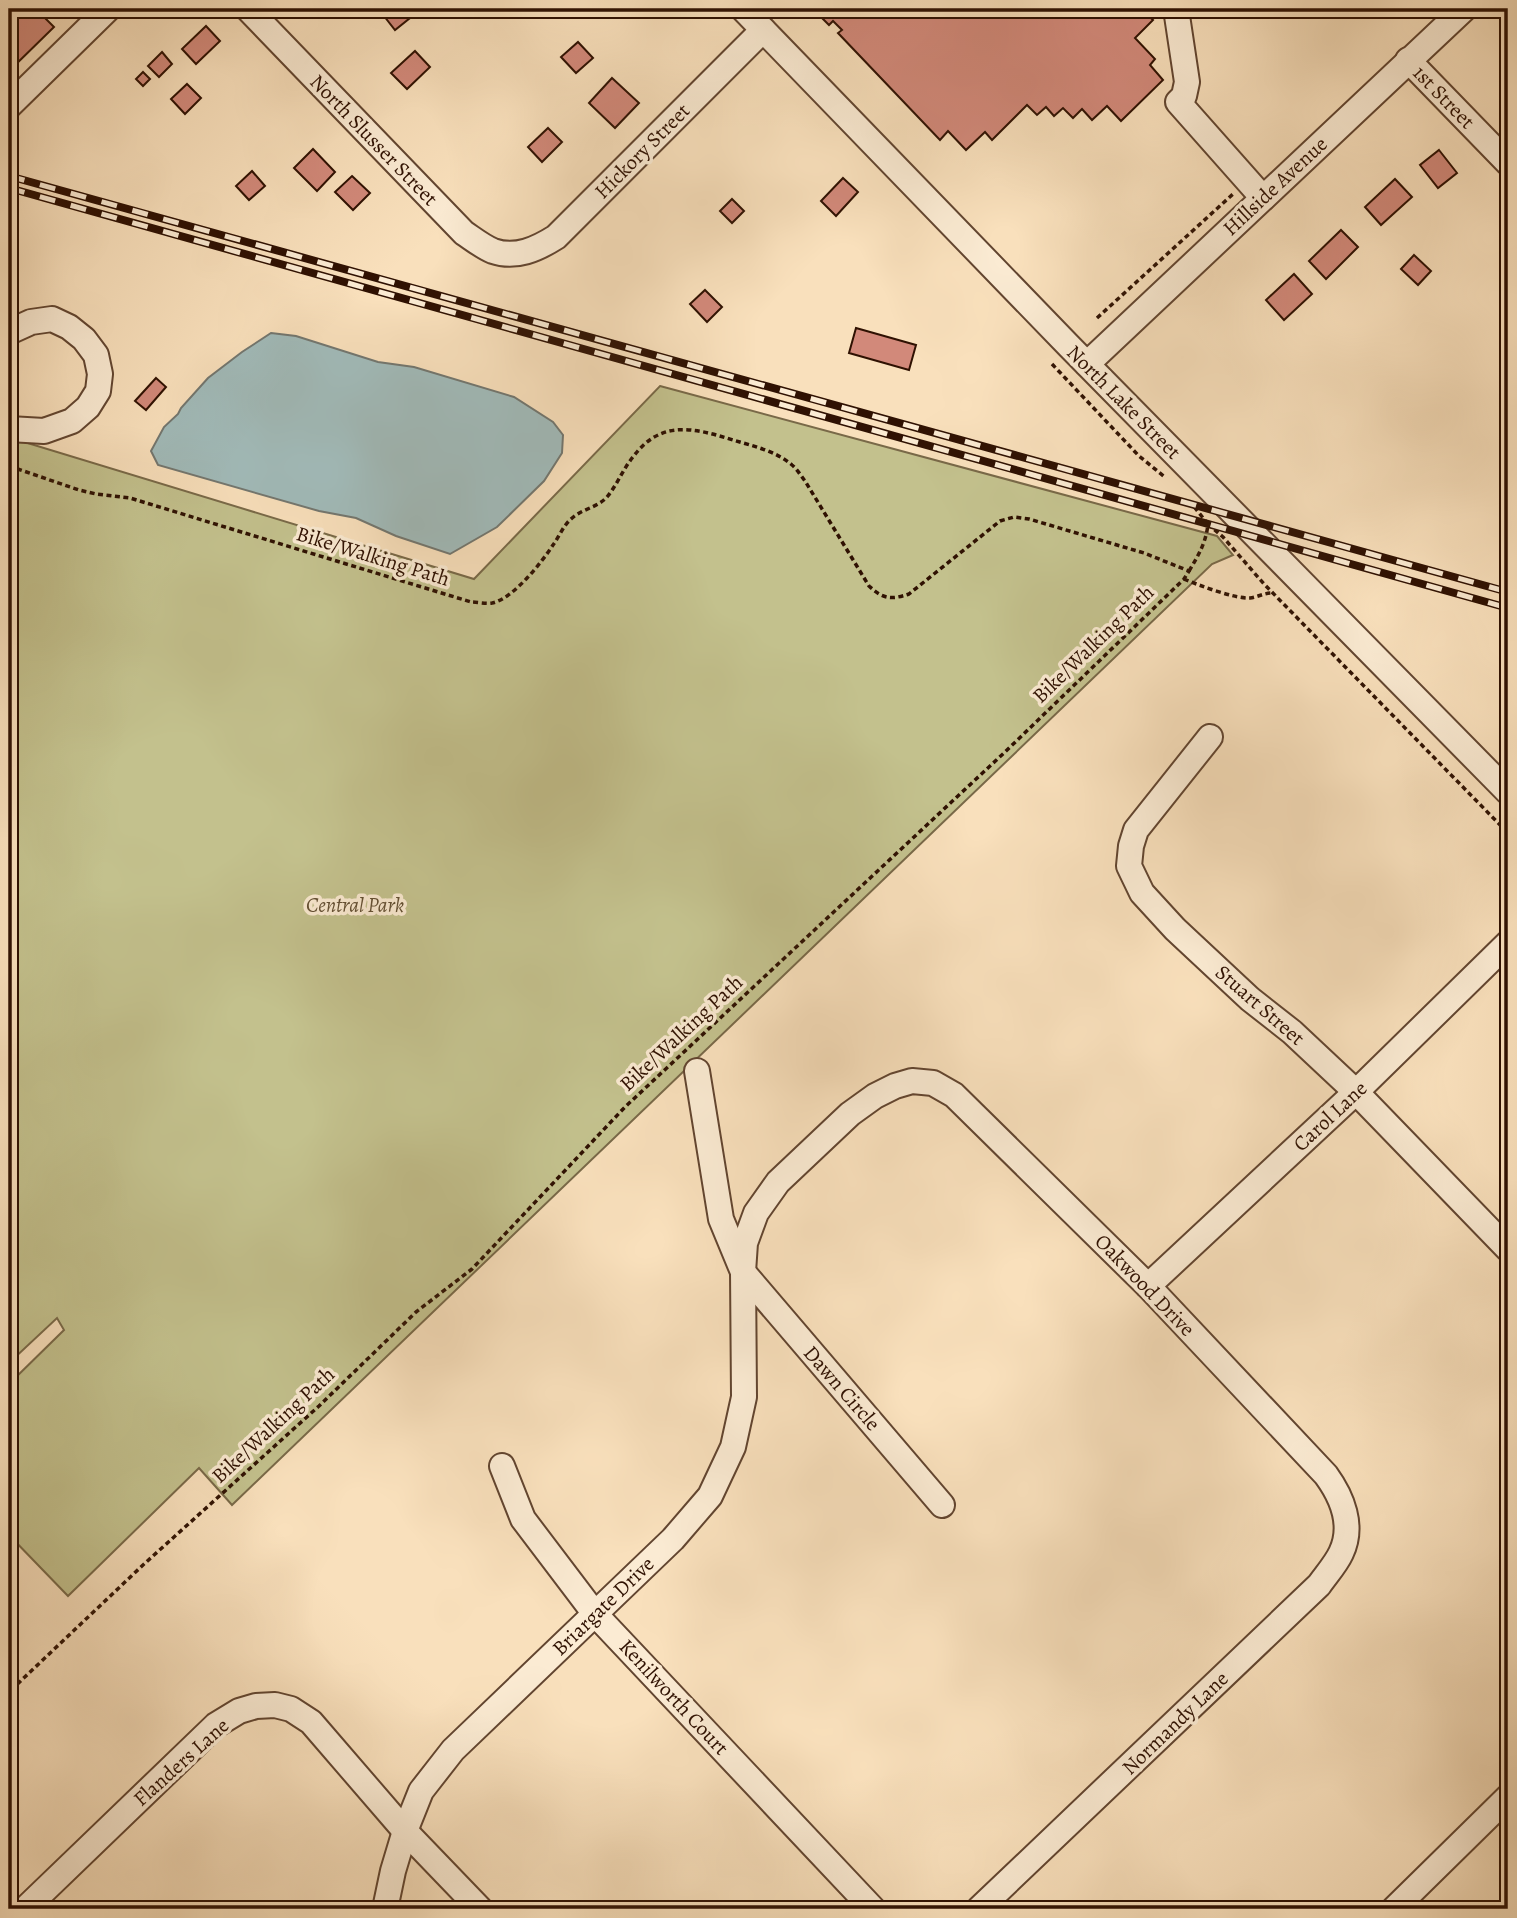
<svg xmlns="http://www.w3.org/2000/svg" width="1517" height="1918" font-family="Alegreya,serif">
<rect width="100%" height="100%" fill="#f9e0bc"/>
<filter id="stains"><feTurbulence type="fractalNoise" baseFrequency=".00286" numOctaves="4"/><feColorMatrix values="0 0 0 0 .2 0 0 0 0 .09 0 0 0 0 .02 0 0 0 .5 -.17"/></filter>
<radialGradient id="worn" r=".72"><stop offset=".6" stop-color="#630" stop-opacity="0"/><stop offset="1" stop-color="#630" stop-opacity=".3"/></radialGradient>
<path fill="#c3c18d" stroke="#796948" stroke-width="2" d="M660 386 1217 536 1233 555 1212 564 232 1505 199 1468 68 1596 9 1535V1384L64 1330 57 1318 9 1363V441H21L474 579Z"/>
<path fill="#a1bbba" stroke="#737770" stroke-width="2" d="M271 333 296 336 378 362 414 367 514 397 553 422 563 435 562 453 544 481 497 527 450 554 396 536 356 518 319 511 158 465 151 451 164 427 178 414 181 408 208 378 242 352Z"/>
<g fill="#d2897a" stroke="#2f1102" stroke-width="2">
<path d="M9 9H36L54 27 9 71Z"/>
<path d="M393 9H403L410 18 395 30 384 16Z"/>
<path d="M813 9H1142L1153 20 1135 38 1155 59 1150 65 1163 80 1121 121 1107 106 1092 120 1082 109 1073 118 1063 108 1054 116 1046 107 1037 115 1027 105 992 140 985 132 966 150 948 131 940 140 838 33 842 30 833 21 829 25Z"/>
<path d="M206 26 220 41 196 64 182 49Z"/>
<path d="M578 42 593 58 576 73 561 57Z"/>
<path d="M415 51 430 67 407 89 391 73Z"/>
<path d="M162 52 172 64 159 77 148 66Z"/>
<path d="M143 72 150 79 143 86 136 79Z"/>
<path d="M612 78 639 103 615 128 589 103Z"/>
<path d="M187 84 201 98 185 114 171 99Z"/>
<path d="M548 128 562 142 542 162 528 147Z"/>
<path d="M313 149 335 172 317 191 294 168Z"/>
<path d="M1439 150 1457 173 1438 188 1420 165Z"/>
<path d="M252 171 265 186 249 200 236 186Z"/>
<path d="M352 176 370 193 353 210 335 192Z"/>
<path d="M843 178 858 192 836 216 821 201Z"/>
<path d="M1395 179 1412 197 1381 225 1365 207Z"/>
<path d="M732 199 744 211 732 223 720 211Z"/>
<path d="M1341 230 1358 247 1326 279 1309 261Z"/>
<path d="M1414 255 1431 271 1418 285 1401 269Z"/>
<path d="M1294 274 1312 294 1284 320 1266 300Z"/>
<path d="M705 290 722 307 707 322 690 304Z"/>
<path d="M856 328 916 345 909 370 849 353Z"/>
<path d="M156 378 166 387 146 410 135 401Z"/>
</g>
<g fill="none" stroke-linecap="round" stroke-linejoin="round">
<g stroke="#624530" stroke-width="28">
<g id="minor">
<path d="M248 9 464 233C473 239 483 247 493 251 516 259 537 249 556 237L763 30"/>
<path d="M743 9 1069 346 1508 792"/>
<path d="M1176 9 1187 82 1184 96 1178 102 1263 198"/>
<path d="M1408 60 1508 163"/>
<path d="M9 106 108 9"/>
<path d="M9 332 31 322 52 319 69 327 84 339 96 355 100 374 98 391 88 407 72 421 44 431 9 429"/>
<path d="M1087 364 1464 9"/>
<path d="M1210 737 1136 830 1131 846 1129 866 1142 893 1175 929 1250 999 1292 1032 1356 1092 1508 1249"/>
<path d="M697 1071 721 1219 743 1272 942 1505"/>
<path d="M1148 1286 1356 1092 1508 943"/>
<path d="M502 1466 523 1519 595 1614 873 1909"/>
<path d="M25 1909 216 1725 239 1711 256 1706 275 1705 291 1709 311 1722 405 1831 480 1909"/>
<path d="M385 1909 393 1871 405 1831 421 1791 453 1750 673 1539 710 1496 733 1447 744 1397 743 1272 745 1243 756 1213 778 1182 850 1114 875 1096 895 1086 912 1081 933 1083 954 1095 1148 1286 1326 1475C1342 1497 1354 1526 1341 1553 1336 1564 1326 1575 1319 1585L979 1909"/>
<path d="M1394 1909 1508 1797"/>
</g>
</g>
<g stroke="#2f1102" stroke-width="3.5" stroke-dasharray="5 3.5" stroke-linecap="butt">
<path d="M1097 318 1233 194"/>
<path d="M1052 364 1139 456 1166 478"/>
<path d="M9 466 79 490 96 494 130 498 471 602C477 602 486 604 492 603 513 599 542 562 553 545 559 537 563 526 571 519 581 509 597 508 607 497 617 485 623 469 633 457 661 419 694 428 733 440 753 446 776 451 792 465 797 469 801 476 805 481L869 586C883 599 891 600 909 594L1000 521 1014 517 1029 519 1144 553 1189 571 1184 579 1005 752 625 1107 472 1269 416 1312 319 1406 143 1565 9 1692"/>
<path d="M1208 524 1223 537 1264 584 1508 833"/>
<path d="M1189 571C1198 556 1206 543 1208 524L1191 503"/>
<path d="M1184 579C1198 585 1235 599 1250 598 1258 597 1264 593 1272 593"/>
</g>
<use href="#minor" stroke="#fbebd3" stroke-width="24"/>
<g stroke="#2f1102" stroke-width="8">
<g id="rail">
<path d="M9 176 1508 592"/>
<path d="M9 188 1508 608"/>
</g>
</g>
<use href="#rail" stroke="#fbebd3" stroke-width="5" stroke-dasharray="16" stroke-linecap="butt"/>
</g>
<g text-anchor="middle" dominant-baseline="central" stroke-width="7" stroke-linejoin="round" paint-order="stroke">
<g font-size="21" fill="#2f1102" stroke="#fbebd3">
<text transform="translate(1444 97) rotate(46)">1st Street</text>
<text transform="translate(374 140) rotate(46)">North Slusser Street</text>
<text transform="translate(642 151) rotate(-45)">Hickory Street</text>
<text transform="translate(1275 186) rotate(-43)">Hillside Avenue</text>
<text transform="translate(1124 402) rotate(45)">North Lake Street</text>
<text transform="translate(373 556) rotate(17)">Bike/Walking Path</text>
<text transform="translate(1093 644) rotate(-44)">Bike/Walking Path</text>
<text transform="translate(1260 1005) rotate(41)">Stuart Street</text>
<text transform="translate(681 1033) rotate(-43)">Bike/Walking Path</text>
<text transform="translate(1330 1116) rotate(-43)">Carol Lane</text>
<text transform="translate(1145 1285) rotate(46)">Oakwood Drive</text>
<text transform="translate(842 1388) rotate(49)">Dawn Circle</text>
<text transform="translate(273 1425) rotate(-43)">Bike/Walking Path</text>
<text transform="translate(603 1606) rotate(-44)">Briargate Drive</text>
<text transform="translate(674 1697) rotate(47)">Kenilworth Court</text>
<text transform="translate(1175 1723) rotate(-44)">Normandy Lane</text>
<text transform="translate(181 1762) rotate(-42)">Flanders Lane</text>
</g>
<g font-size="21" font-style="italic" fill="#634f33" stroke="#fbebd3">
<text x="355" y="905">Central Park</text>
</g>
</g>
<rect width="1517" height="1918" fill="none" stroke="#f9e0bc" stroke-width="35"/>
<rect x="10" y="10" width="1496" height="1897" fill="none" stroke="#2f1102" stroke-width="3.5"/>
<rect x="18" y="18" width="1482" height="1883" fill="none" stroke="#2f1102" stroke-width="2"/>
<rect width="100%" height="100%" filter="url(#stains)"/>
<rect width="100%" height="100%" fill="url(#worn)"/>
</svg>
